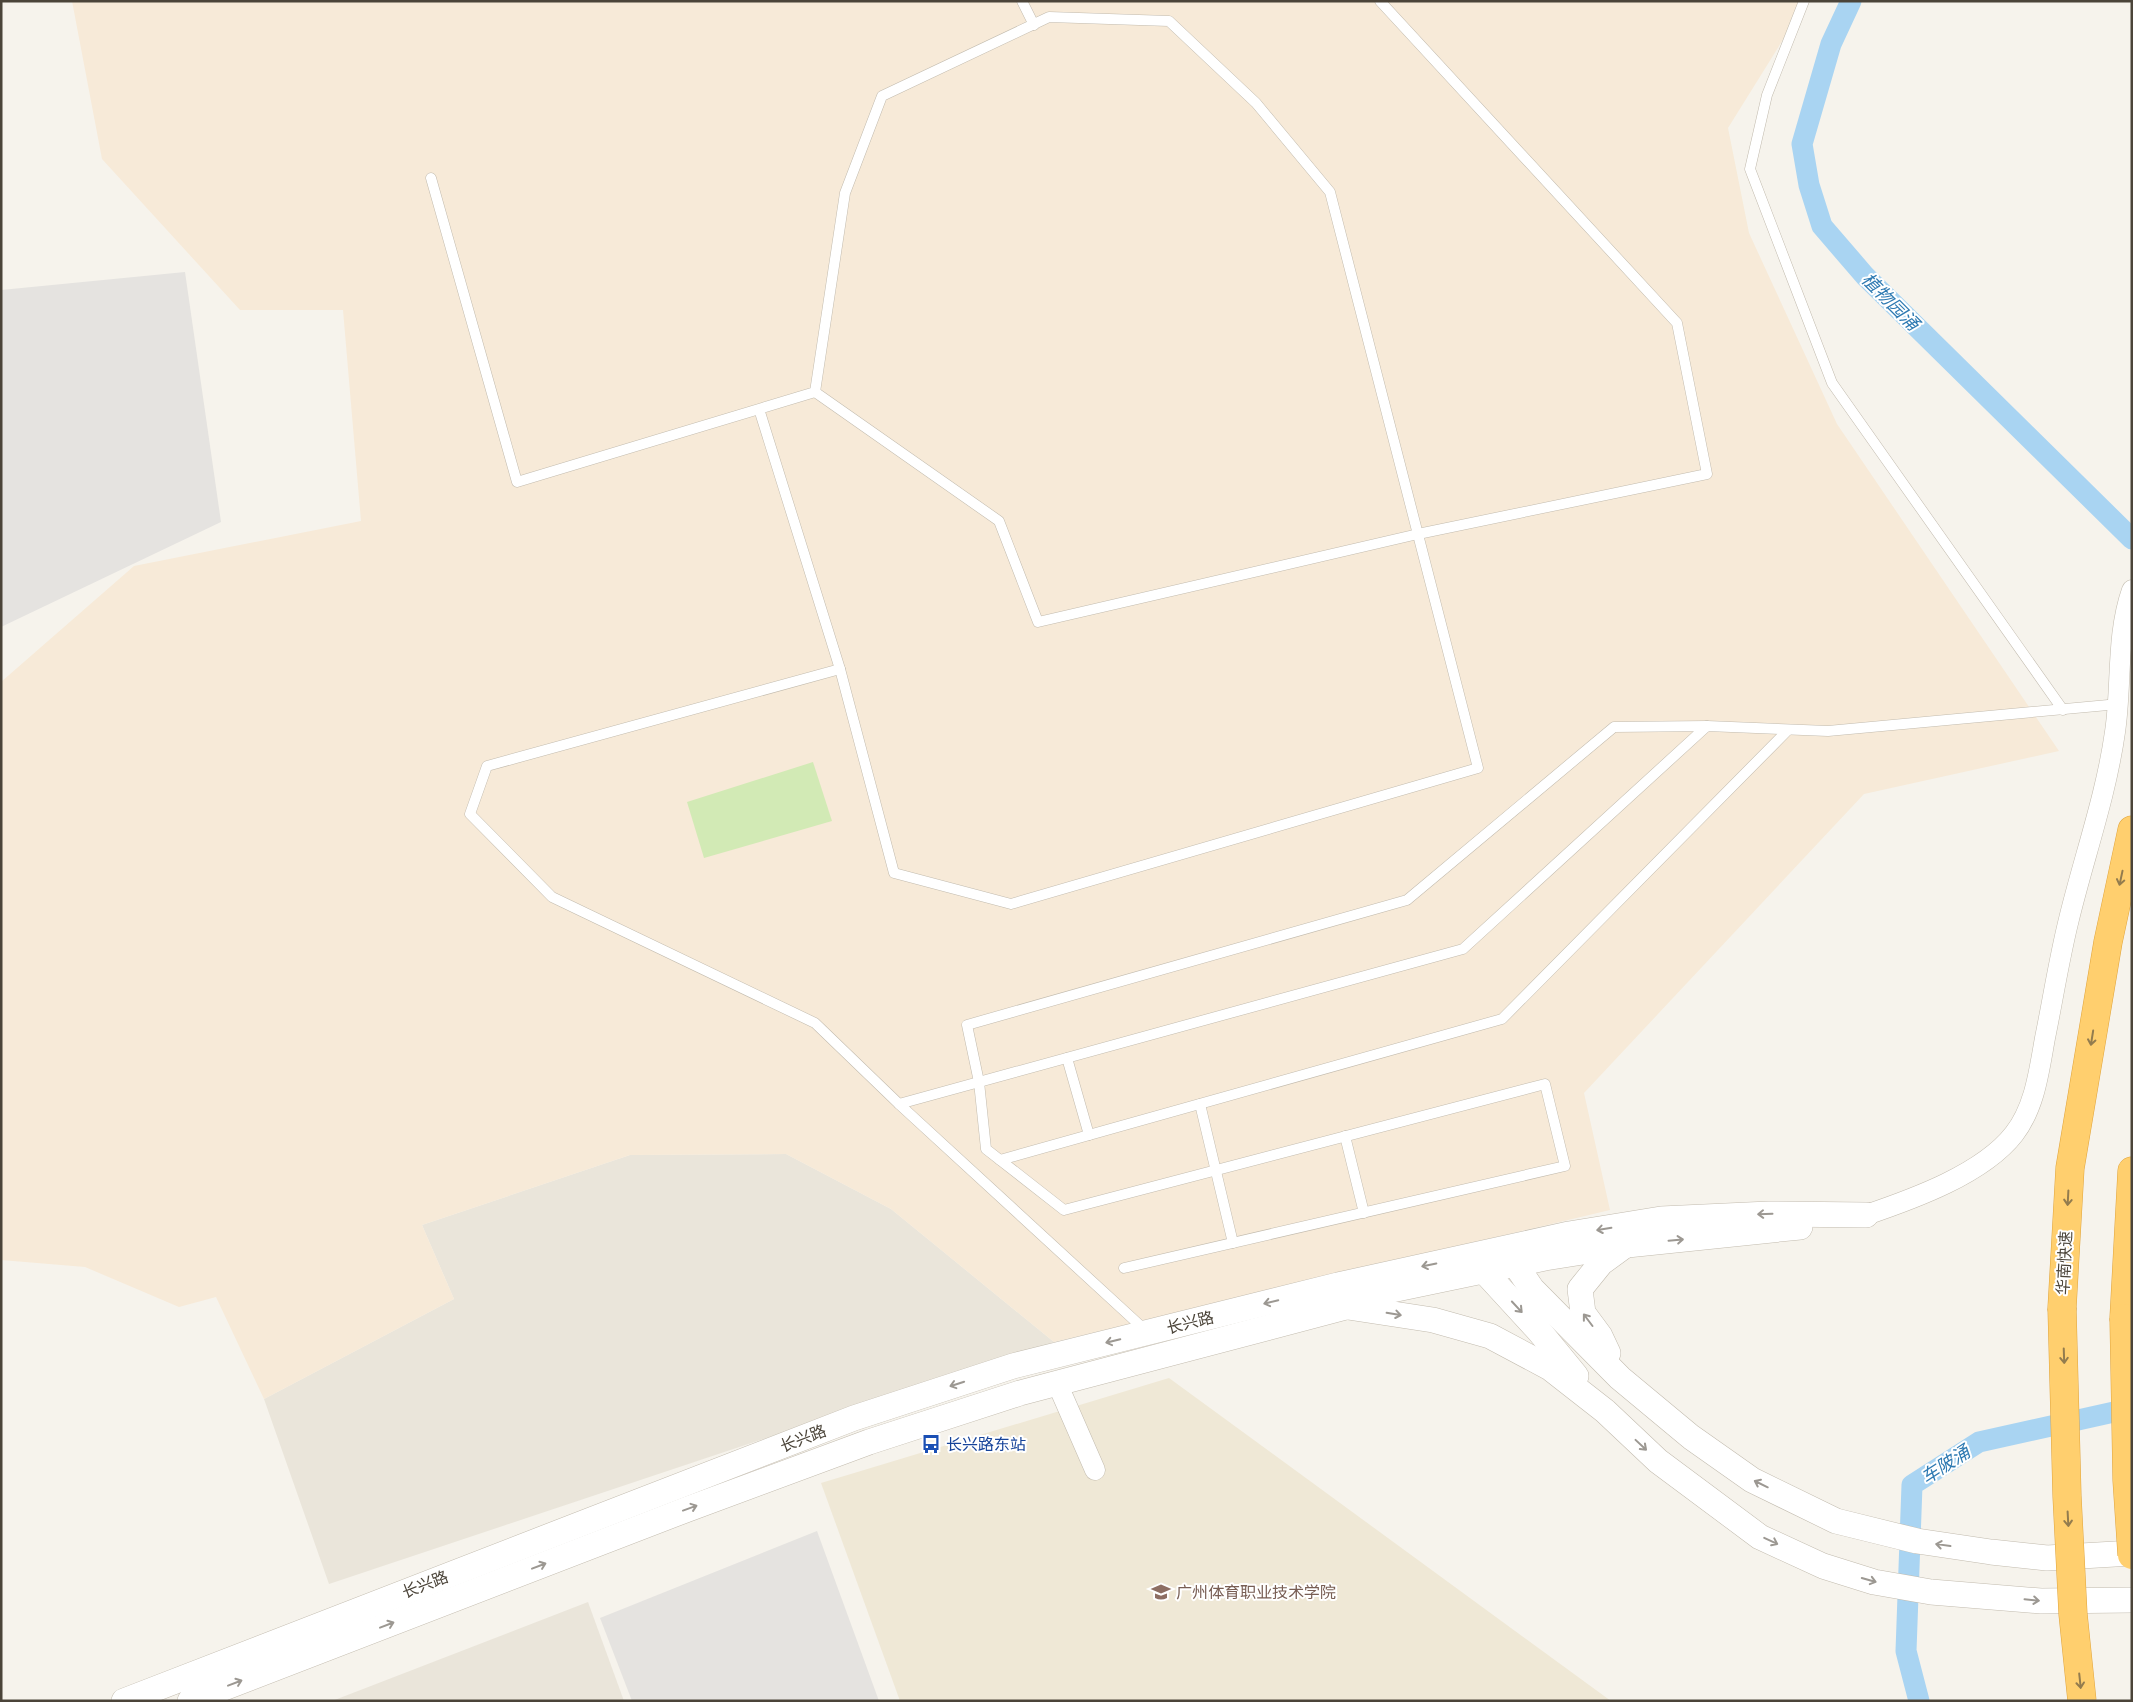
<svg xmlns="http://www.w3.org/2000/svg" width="2133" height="1702" font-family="Manrope,'Noto Sans SC',sans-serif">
<rect width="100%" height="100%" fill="#f6f3ec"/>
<g fill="#eae5da">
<path d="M786 1154 891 1209 1054 1342 329 1584 264 1399 454 1299 422 1225 630 1155Z"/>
<path d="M588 1602 624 1701H332Z"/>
</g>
<path fill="#f7ead8" d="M72 1H1807L1728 128 1749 233 1837 424 2059 751 1864 794 1584 1093 1610 1210 1054 1342 891 1209 786 1154 630 1155 422 1225 454 1299 264 1399 216 1297 179 1307 85 1267 1 1260V682L134 566 361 521 343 310H240L102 159Z"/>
<path fill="#efe8d6" d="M1169 1378 1611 1701H900L821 1483Z"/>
<path fill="#d2eab5" d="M813 762 832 821 704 858 687 802Z"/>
<g fill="#e5e3e0">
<path d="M185 272 221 522 1 627V290Z"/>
<path d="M817 1531 879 1701H632L600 1618Z"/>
</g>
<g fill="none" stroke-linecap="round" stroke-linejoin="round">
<g stroke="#a9d4f2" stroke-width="21">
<path d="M1851 1 1831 44 1802 144 1809 185 1822 226 1865 276 2132 539"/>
<path d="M1919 1701 1906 1651 1912 1485 1979 1442 2132 1408"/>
</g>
<g stroke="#c2bbae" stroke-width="11">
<g id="service">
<path d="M1022 1 1034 25"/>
<path d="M1804 1 1767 95 1750 169 1832 383 2063 710"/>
<path d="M431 178 517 482 815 392 845 193 882 96 1049 17 1169 21 1256 103 1330 192 1478 768 1011 904 894 873 840 669 759 409"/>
<path d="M815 392 999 521 1038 622 1418 534 1707 474 1677 323 1380 1"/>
<path d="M840 669 487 766 470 814 552 897 815 1023 899 1104 1145 1330"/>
<path d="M1067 1058 1089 1135"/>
<path d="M899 1104 1463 949 1707 726"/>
<path d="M1200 1104 1233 1243"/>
<path d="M1345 1136 1364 1213"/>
<path d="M1000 1160 1502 1019 1788 730"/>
<path d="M1124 1268 1565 1166 1545 1084 1064 1210 986 1149 979 1082 967 1025 1407 900 1614 727 1707 726 1828 731 2119 704"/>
</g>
</g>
<g stroke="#c2bbae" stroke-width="21">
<g id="minor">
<path d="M1866 1215C1913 1199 1983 1174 2014 1134 2035 1107 2039 1071 2045 1038 2053 999 2059 959 2069 919 2084 857 2106 796 2115 732 2122 686 2116 635 2132 590"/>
<path d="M1057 1383 1095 1470"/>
</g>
</g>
<g stroke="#c2bbae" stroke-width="26">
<g id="tertiary">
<path d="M1507 1252 1532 1289 1620 1378 1691 1437 1752 1480 1836 1521 1917 1541 1991 1552 2047 1558 2132 1553"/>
<path d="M1479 1259 1484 1271 1540 1332 1576 1376"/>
<path d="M1348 1307 1433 1320 1490 1336 1550 1368 1605 1411 1658 1461 1760 1537 1823 1566 1874 1582 1931 1592 2041 1601 2132 1600"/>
<path d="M1608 1353 1600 1336 1583 1313 1580 1289 1601 1263 1623 1247"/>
<path d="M124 1701 854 1418 1013 1366 1338 1285 1569 1234 1661 1219 1769 1214 1866 1215"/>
<path d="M190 1701 688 1509 869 1442 1020 1393 1346 1307 1382 1292 1545 1258 1627 1245 1800 1227"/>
</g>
</g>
<g stroke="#e0a43c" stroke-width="29">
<g id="motorway">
<path d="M2062 1308 2070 1168 2108 942 2132 830"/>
<path d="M2124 1318 2132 1171"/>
</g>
</g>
<use href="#service" stroke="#fff" stroke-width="10"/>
<use href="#minor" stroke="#fff" stroke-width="20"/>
<use href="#tertiary" stroke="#fff" stroke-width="25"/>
<use href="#motorway" stroke="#ffcf6e" stroke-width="28"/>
<g stroke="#e0a43c" stroke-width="29" stroke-linecap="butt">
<g id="motorway-bridge">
<path d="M2062 1308 2067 1496 2073 1614 2082 1701"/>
<path d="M2124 1318 2127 1480 2132 1555"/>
</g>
</g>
<use href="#motorway-bridge" stroke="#ffcf6e" stroke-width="28"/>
</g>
<defs><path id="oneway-shaft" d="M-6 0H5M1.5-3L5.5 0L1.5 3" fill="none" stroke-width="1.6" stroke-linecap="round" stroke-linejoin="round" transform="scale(1.25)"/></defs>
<g stroke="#937c4e">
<use href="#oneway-shaft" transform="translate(2121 878) rotate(102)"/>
<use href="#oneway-shaft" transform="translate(2092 1038) rotate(99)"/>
<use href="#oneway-shaft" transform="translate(2068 1198) rotate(93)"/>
<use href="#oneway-shaft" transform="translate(2064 1356) rotate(88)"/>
<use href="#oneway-shaft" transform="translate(2068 1519) rotate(87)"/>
<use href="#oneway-shaft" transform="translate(2080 1681) rotate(84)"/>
</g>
<g stroke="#9c9892">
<use href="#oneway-shaft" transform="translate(1765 1214) rotate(178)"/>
<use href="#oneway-shaft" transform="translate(1604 1229) rotate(171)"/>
<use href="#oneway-shaft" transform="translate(1676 1240) rotate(-5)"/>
<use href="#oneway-shaft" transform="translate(1429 1265) rotate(168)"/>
<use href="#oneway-shaft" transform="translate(1271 1302) rotate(166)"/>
<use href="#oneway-shaft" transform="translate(1517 1307) rotate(47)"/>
<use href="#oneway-shaft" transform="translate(1394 1314) rotate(9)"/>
<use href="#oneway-shaft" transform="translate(1588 1320) rotate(-127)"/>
<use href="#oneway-shaft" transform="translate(1113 1341) rotate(166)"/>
<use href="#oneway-shaft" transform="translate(957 1384) rotate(162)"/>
<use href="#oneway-shaft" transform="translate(1641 1445) rotate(43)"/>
<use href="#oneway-shaft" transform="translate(1761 1484) rotate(-154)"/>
<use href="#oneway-shaft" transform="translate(690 1508) rotate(-20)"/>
<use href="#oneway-shaft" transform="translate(1771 1541) rotate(25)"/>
<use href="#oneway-shaft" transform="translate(1943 1545) rotate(-172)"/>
<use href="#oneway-shaft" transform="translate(539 1566) rotate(-21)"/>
<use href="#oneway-shaft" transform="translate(1869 1580) rotate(16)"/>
<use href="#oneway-shaft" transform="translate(2032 1600) rotate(6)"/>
<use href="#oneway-shaft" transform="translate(387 1625) rotate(-21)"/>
<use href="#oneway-shaft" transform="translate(235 1683) rotate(-21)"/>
</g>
<defs>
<g id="bus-bare" transform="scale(1.5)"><path d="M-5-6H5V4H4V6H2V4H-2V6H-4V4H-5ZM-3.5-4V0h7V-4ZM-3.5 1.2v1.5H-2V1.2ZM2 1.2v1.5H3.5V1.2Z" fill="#1a4fb4" stroke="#fff" stroke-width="2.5" paint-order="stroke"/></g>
<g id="university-bare" transform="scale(1.5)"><path d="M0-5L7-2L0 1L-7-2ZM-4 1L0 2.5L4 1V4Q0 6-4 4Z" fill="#8d6e63" stroke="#fff" stroke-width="2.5" paint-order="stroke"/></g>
</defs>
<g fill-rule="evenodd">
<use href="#bus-bare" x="931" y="1444"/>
<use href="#university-bare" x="1161" y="1592"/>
</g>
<g text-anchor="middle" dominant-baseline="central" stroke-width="4" stroke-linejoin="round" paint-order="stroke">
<g font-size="16" fill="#4b4439" stroke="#fff">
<text transform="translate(2064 1263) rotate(-87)">华南快速</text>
<text transform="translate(1190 1322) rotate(-14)">长兴路</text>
<text transform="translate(803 1438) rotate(-21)">长兴路</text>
<text transform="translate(425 1584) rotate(-21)">长兴路</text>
</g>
<g font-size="16" fill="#164399" stroke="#fff" text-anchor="start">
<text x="946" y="1444">长兴路东站</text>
</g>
<g font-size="16" fill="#785e54" stroke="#fff" text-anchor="start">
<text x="1176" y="1592">广州体育职业技术学院</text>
</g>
<g font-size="18" font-style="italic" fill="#2e7ab2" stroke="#fff">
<text transform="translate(1891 301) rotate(45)">植物园涌</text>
<text transform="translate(1945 1464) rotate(-33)">车陂涌</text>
</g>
</g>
<rect width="2133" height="1702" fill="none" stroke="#4b4439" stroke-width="5"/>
</svg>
